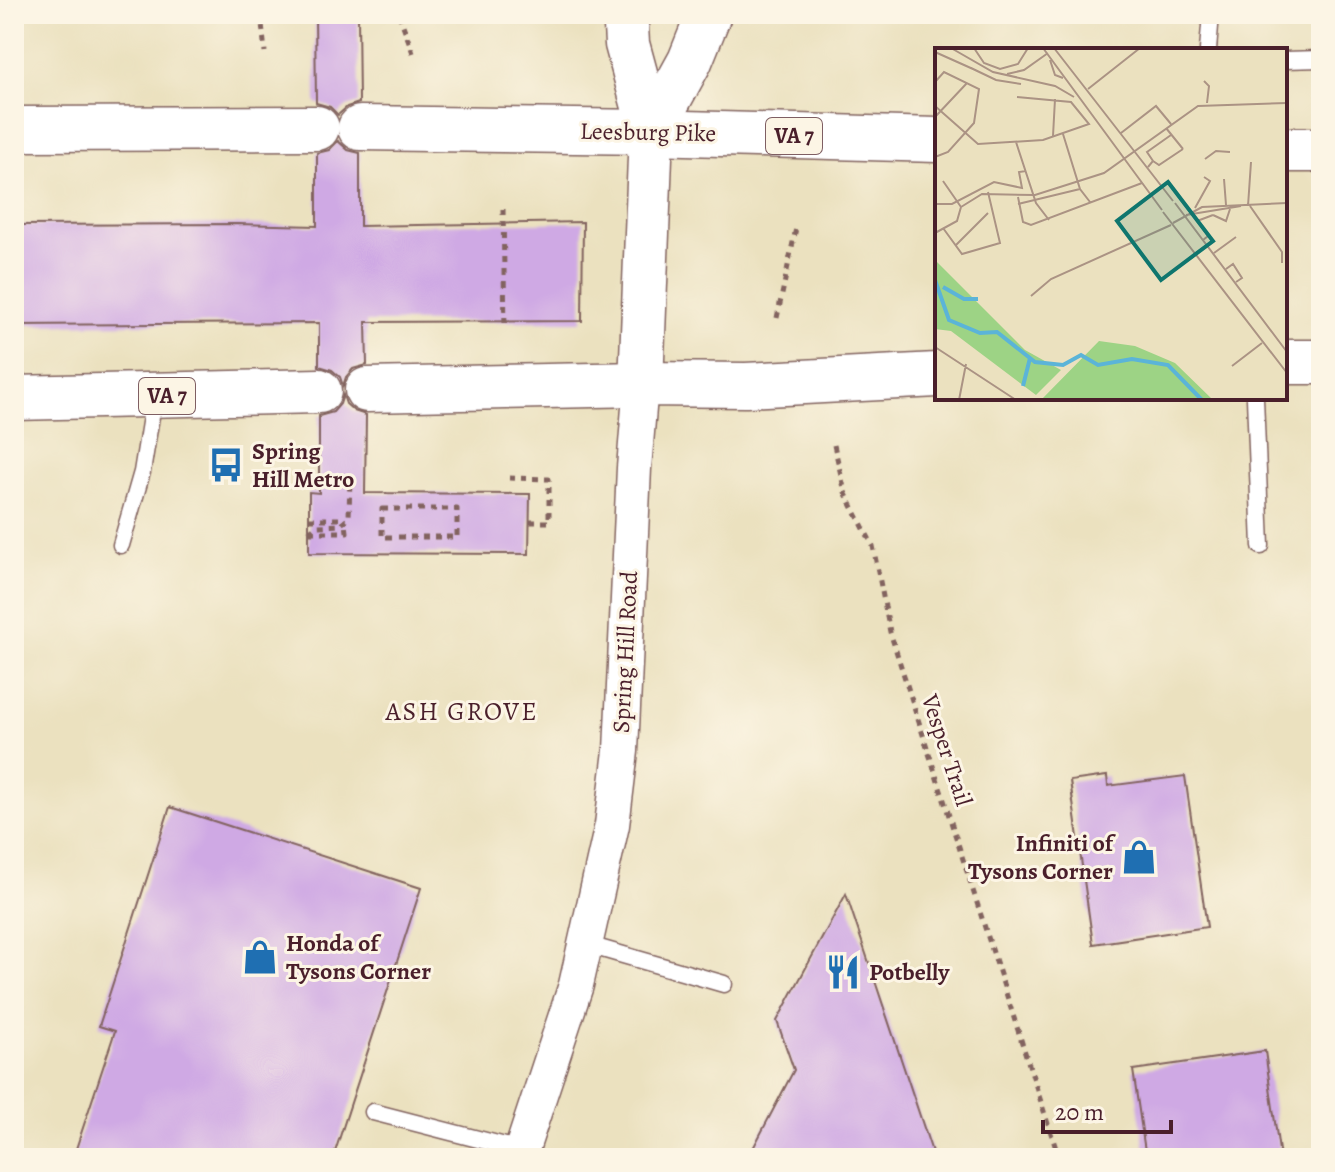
<svg xmlns="http://www.w3.org/2000/svg" width="1335" height="1172" font-family="Alegreya,serif">
<rect width="100%" height="100%" fill="#fcf5e5"/>
<filter id="ink" filterUnits="userSpaceOnUse"><feTurbulence type="fractalNoise" baseFrequency=".0125" numOctaves="2"/><feDisplacementMap in="SourceGraphic" scale="16" xChannelSelector="R" yChannelSelector="G"/><feConvolveMatrix kernelMatrix="1 2 1 2 8 2 1 2 1" color-interpolation-filters="sRGB"/></filter>
<filter id="wash" filterUnits="userSpaceOnUse"><feTurbulence type="fractalNoise" baseFrequency=".006" numOctaves="4" result="noise"/><feDisplacementMap in="SourceGraphic" scale="32" xChannelSelector="R" yChannelSelector="G"/><feGaussianBlur stdDeviation="1.8" result="paint"/><feColorMatrix in="noise" values="0 0 0 0 0 0 0 0 0 0 0 0 0 0 0 0 0 1.4 0 .05"/><feComposite in="paint" operator="in"/></filter>
<g filter="url(#wash)">
<rect width="100%" height="100%" fill="#ebe1bf"/>
<g id="blocks">
<g fill="#cfa9e4">
<path d="M315 14H358L359 103 347 107 338 115 330 107 316 103Z"/>
<path d="M338 141 348 150 360 153V226L583 222 582 321 366 322 367 365 353 369 346 377 343 386 340 377 332 370 319 366V323L14 325V225L238 224 317 226V153L329 150Z"/>
<path d="M343 395 346 404 354 411 366 415 365 493 530 494 529 554 309 553V492L319 493V416L333 412 340 404Z"/>
<path d="M1107 776 1108 786 1185 776 1207 927 1093 944 1070 781Z"/>
<path d="M170 807 421 888 333 1158H73L115 1031 99 1026Z"/>
<path d="M846 894 934 1158H748L794 1070 777 1021Z"/>
<path d="M1265 1051 1280 1158H1146L1133 1070Z"/>
</g>
</g>
</g>
<g filter="url(#ink)">
<use href="#blocks" fill-opacity="0" stroke="#82635f" stroke-width="2"/>
<g fill="none" stroke-linecap="round" stroke-linejoin="round">
<g stroke="#82635f" stroke-width="19">
<g id="service">
<path d="M1208 50 1211 14"/>
<path d="M1285 60 1321 59"/>
<path d="M1255 398 1261 546"/>
<path d="M121 545 142 472 154 398"/>
<path d="M585 944 724 984"/>
<path d="M373 1112 521 1150"/>
</g>
</g>
<g stroke="#82635f" stroke-width="37">
<path id="minor" d="M519 1158 576 985 612 825 621 751 634 468 641 384"/>
</g>
<g stroke="#82635f" stroke-width="47">
<g id="secondary">
<path d="M629 14 626 26 627 44 651 132 641 384"/>
<path d="M651 132 690 61 709 14"/>
</g>
</g>
<g stroke="#82635f" stroke-width="47">
<g id="trunk">
<path d="M360 128 651 132 937 140"/>
<path d="M14 129 317 128"/>
<path d="M1285 150H1321"/>
<path d="M1285 362H1321"/>
<path d="M367 390 641 384 746 385 937 375"/>
<path d="M14 398 319 391"/>
</g>
</g>
<g stroke="#82635f" stroke-width="5" stroke-dasharray="6 6" stroke-linecap="butt">
<path d="M261 14 265 52"/>
<path d="M399 14 413 53"/>
<path d="M503 209 505 329"/>
<path d="M777 318 796 228"/>
<path d="M834 445 845 492 873 546 890 632 1059 1158"/>
<path d="M509 478 549 479V522H529"/>
<rect x="382" y="509" width="75" height="28"/>
<path d="M309 519H342"/>
<path d="M309 532 316 526 340 525 349 518 350 475"/>
<path d="M310 532H347L346 524"/>
</g>
<use href="#service" stroke="#fff" stroke-width="16"/>
<use href="#minor" stroke="#fff" stroke-width="34"/>
<use href="#secondary" stroke="#fff" stroke-width="44"/>
<use href="#trunk" stroke="#fff" stroke-width="44"/>
</g>
</g>
<defs>
<g id="bus-bare" transform="scale(2.76)"><path d="M-5-6H5V4H4V6H2V4H-2V6H-4V4H-5ZM-3.5-4V0h7V-4ZM-3.5 1.2v1.5H-2V1.2ZM2 1.2v1.5H3.5V1.2Z" fill="#1f6fb2" stroke="#fcf5e5" stroke-width="2.5" paint-order="stroke"/></g>
<g id="shop-bare" transform="scale(2.76)"><path d="M-5-2.5h2.3a2.7 3.5 0 0 1 5.4 0H5L5.5 6h-11ZM-1.5-2.5h3a1.5 2.3 0 0 0-3 0Z" fill="#1f6fb2" stroke="#fcf5e5" stroke-width="2.5" paint-order="stroke"/></g>
<g id="restaurant-bare" transform="scale(2.76)"><path d="M-5-6h1v4h1v-4h1v4h1v-4h1v5L-1.5 .5V6h-2V.5L-5-1ZM5-6V6H3V1.5H1.5Q1.5-4 5-6Z" fill="#1f6fb2" stroke="#fcf5e5" stroke-width="2.5" paint-order="stroke"/></g>
</defs>
<g fill-rule="evenodd">
<use href="#bus-bare" x="226" y="465"/>
<use href="#shop-bare" x="1139" y="857"/>
<use href="#shop-bare" x="260" y="957"/>
<use href="#restaurant-bare" x="843" y="972"/>
</g>
<g text-anchor="middle" dominant-baseline="central" stroke-width="6" stroke-linejoin="round" paint-order="stroke">
<g fill="#fcf5e5" stroke="#7f5f63" stroke-width="2">
<rect x="766" y="118" width="56" height="36" rx="6"/>
<rect x="139" y="378" width="56" height="36" rx="6"/>
</g>
<g font-size="22" font-weight="bold" fill="#4a1f2b">
<text x="794" y="136">VA 7</text>
<text x="167" y="396">VA 7</text>
</g>
<g font-size="24" fill="#4a1f2b" stroke="#fcf5e5">
<text transform="translate(648 132) rotate(1)">Leesburg Pike</text>
<text transform="translate(625 652) rotate(-87)">Spring Hill Road</text>
<text transform="translate(947 750) rotate(72)">Vesper Trail</text>
</g>
<g font-size="24" font-weight="bold" fill="#4a1f2b" stroke="#fcf5e5" text-anchor="start">
<text x="252" y="451">Spring<tspan x="252" dy="28">Hill Metro</tspan></text>
<text x="1113" y="843" text-anchor="end">Infiniti of<tspan x="1113" dy="28">Tysons Corner</tspan></text>
<text x="286" y="943">Honda of<tspan x="286" dy="28">Tysons Corner</tspan></text>
<text x="869" y="972">Potbelly</text>
</g>
<g font-size="26" letter-spacing="2" fill="#4a1f2b" stroke="#fcf5e5">
<text x="462" y="711">ASH GROVE</text>
</g>
</g>
<g transform="translate(935 48)">
<rect width="352" height="352" fill="#ebe1bf"/>
<path d="M0 212 90 302 126 322 101 347 16 283 0 281ZM164 293 200 298 240 315 278 352H106Z" fill="#9dd385"/>
<path fill="none" stroke="#5bb4d8" stroke-width="4" d="M0 232 14 272 45 285 62 284 100 314 128 317 146 307 163 317 197 311 233 317 267 352M8 239 29 251H43M88 338 95 310"/>
<path fill="none" stroke="#ab9384" stroke-width="2" d="M16 0 58 24 120 38 139 49M39 0 49 15 65 21 83 16 93 0M108 0 227 162M119 0 238 153M0 4 38 21M115 12 120 27 128 30M36 20 61 32 86 36M72 26 89 22 113 5M269 33 274 38 272 55M0 34 9 24 44 41 39 75 13 104 0 109M153 41 205 0M0 58 43 96 108 92 154 76 136 54 82 49M0 69 32 35M231 80 248 101M186 85 221 58 236 76M128 86 145 141 155 154M118 88 120 51M81 94 101 155 114 172M270 111 281 103 295 104M218 113 224 117 248 101M213 119 218 113 212 104 236 87M289 131 291 157M8 133 26 159M83 149 88 174 96 177 207 135M240 155 352 304M0 156H17L59 134 87 140 84 124 91 123M83 156 145 141M313 158 316 114M315 158 347 204V215M26 159 47 146 100 147 169 125 263 58 352 55M260 160 275 133 269 129M228 164 352 325M251 167 306 158M278 167 291 173 295 161M238 175 267 159 352 155M8 180 27 206 65 195 53 144M0 185 22 173 26 159M268 192 273 188 262 173 278 167M21 197 53 165M279 205 301 189M291 221 298 216 307 230 301 234M96 248 116 231 236 177M0 299 81 352M297 318 327 295M24 352 31 316"/>
<path fill="#0f766e" fill-opacity="0.15" stroke="#0f766e" stroke-width="4" d="M233 134 278 193 226 232 182 173Z"/>
<rect width="352" height="352" fill="none" stroke="#4a1f2b" stroke-width="4"/>
</g>
<rect width="1335" height="1172" fill="none" stroke="#fcf5e5" stroke-width="48"/>
<path d="M1043 1120v12h128v-12" fill="none" stroke="#4a1f2b" stroke-width="4"/>
<text x="1055" y="1120" font-size="24" fill="#4a1f2b" stroke="#fcf5e5" stroke-width="6" paint-order="stroke">20 m</text>
</svg>
